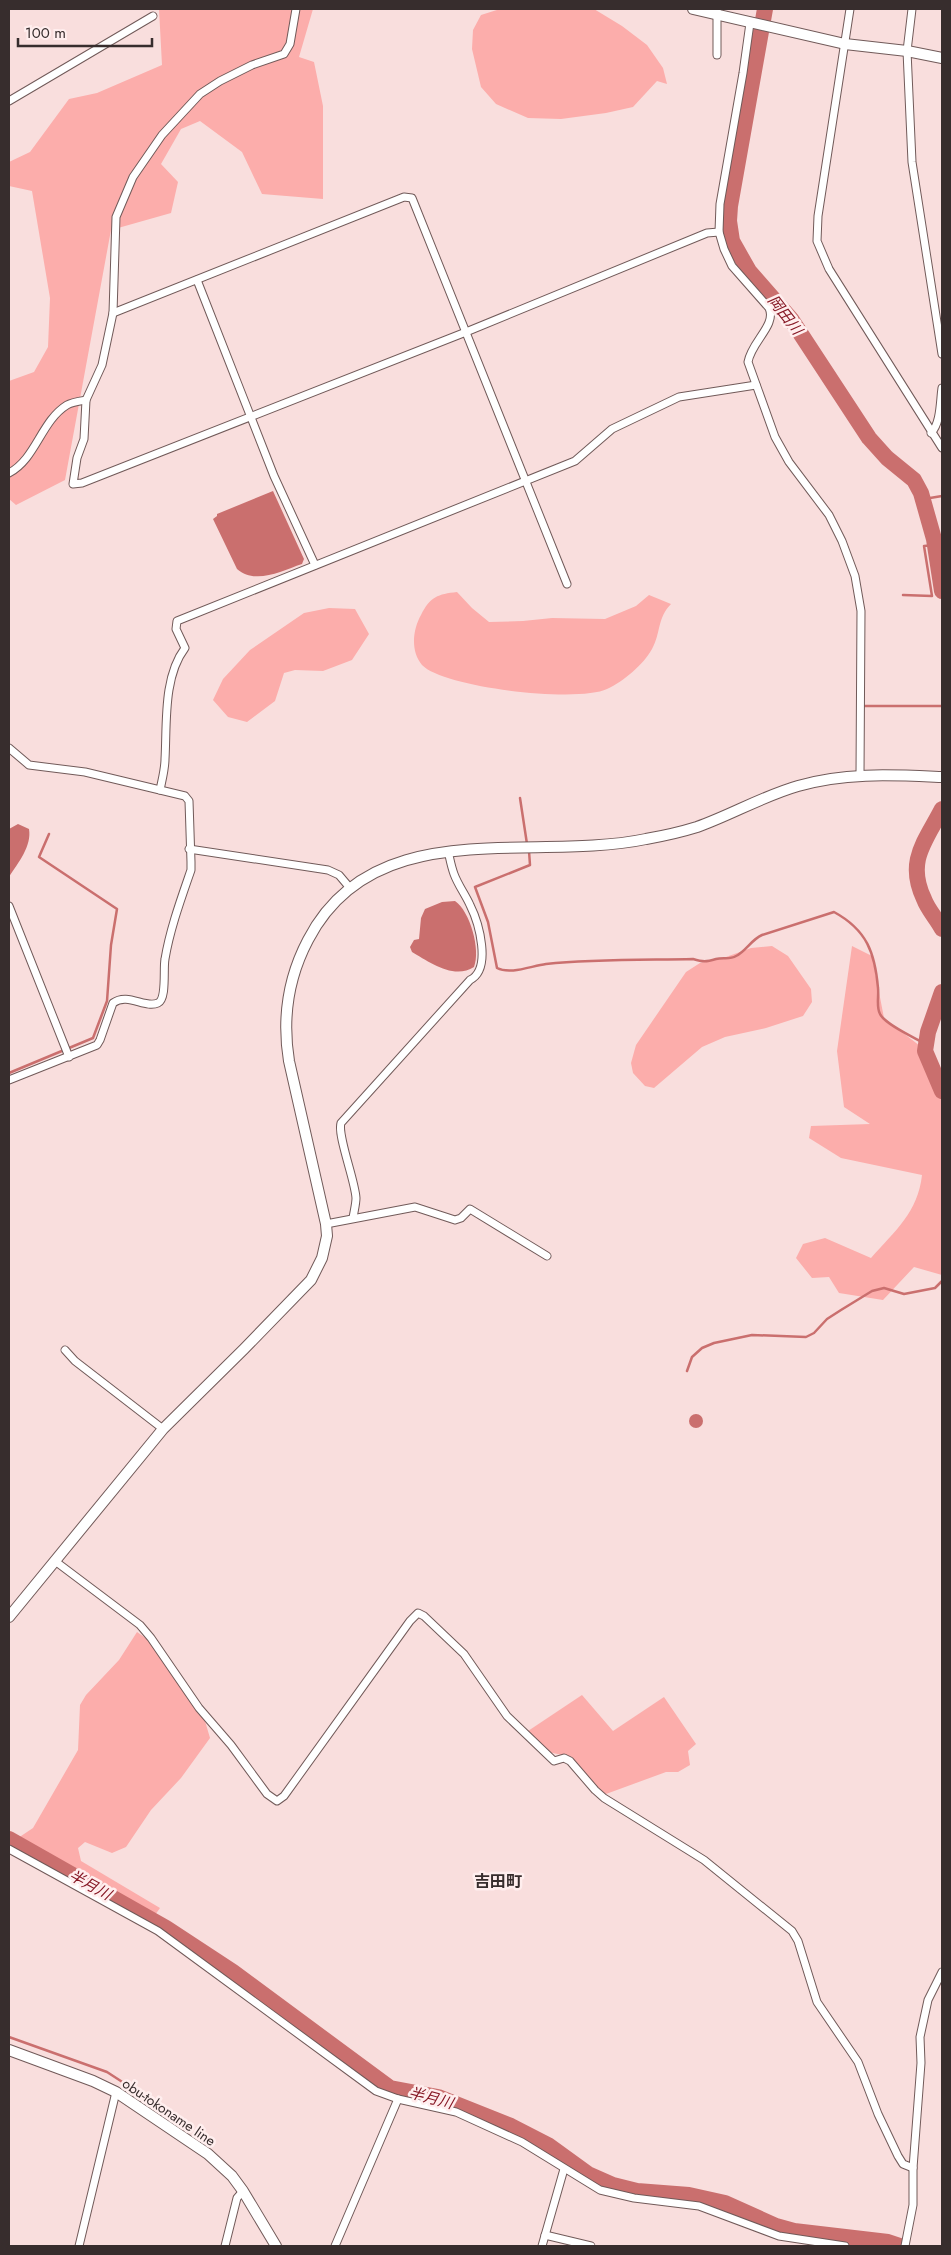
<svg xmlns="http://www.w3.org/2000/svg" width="951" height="2255" font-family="Jost,'Noto Sans JP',sans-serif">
<rect width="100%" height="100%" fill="#f9dedd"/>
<g fill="#fcadab">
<path d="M159 9H313L299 57 314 62 323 106V199L262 194 242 152 200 121 181 129 161 164 178 182 171 213 111 230 65 480 16 505 9 499V381L34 372 48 347 50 298 32 191 9 186V162L30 152 69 99 97 93 162 65Z"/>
<path d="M500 9H594L622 26 647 45 663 68 667 84 657 81 633 107 606 113 561 119 528 118 496 104 481 87 472 49 473 30 481 15Z"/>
<path d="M457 592 472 608 489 622 523 621 552 618 605 619 636 606 649 595 671 604C657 618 661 633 652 649 643 665 624 681 607 689 578 703 444 688 422 665 410 651 413 629 421 615 430 597 438 594 457 592Z"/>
<path d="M329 608 355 609 369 634 352 660 323 671 295 670 284 673 275 701 247 722 228 717 213 700 223 679 250 650 304 613Z"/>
<path d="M772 946 788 956 811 989 812 1002 803 1016 766 1028 725 1037 702 1047 654 1088 645 1086 633 1073 631 1063 636 1045 686 972 700 963 726 957 751 948Z"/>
<path d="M852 946 872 956 884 1018 920 1046 935 1088 942 1093V1275L914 1267 883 1300 839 1293 829 1277 812 1278 796 1258 803 1244 825 1238 871 1258C895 1231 918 1212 922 1175L841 1158 809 1138 811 1126 870 1124 844 1107 837 1051Z"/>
<path d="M137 1632 147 1639 205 1721 210 1738 181 1778 151 1810 126 1847 112 1853 85 1842 78 1848 81 1861 160 1908 155 1915 15 1840 33 1828 78 1750 80 1705 86 1695 119 1660Z"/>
<path d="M582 1695 613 1731 664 1697 696 1744 688 1751 690 1765 678 1772H666L606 1794 595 1787 572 1757 548 1752 528 1731Z"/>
</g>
<g fill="#ca6f6e">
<path d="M273 491 304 559 302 564C281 571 256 585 237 569L213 519 217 516V514Z"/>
<path d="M18 824 29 829C32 846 18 863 9 877V829Z"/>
<path d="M455 901C470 911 481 950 474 967 454 980 429 962 412 952L410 947 414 940 419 939 421 918 425 909 442 902Z"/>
<circle cx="696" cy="1421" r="7"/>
</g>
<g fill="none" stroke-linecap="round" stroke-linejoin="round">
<g stroke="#ca6f6e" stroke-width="2.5">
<path d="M924 499 942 496"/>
<path d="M903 595 932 596 924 546 935 545"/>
<path d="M865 706H942"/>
<path d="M520 798 527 844"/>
<path d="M529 851 530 865 475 887 488 922 497 968C510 975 531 966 546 964 594 959 644 960 693 959 703 962 706 962 716 959 723 957 730 960 736 956 746 951 751 940 762 935L834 912C867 930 875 953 878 988 879 996 876 1007 880 1014 885 1024 911 1036 922 1042H926"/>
<path d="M9 1073 93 1038 107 1001 111 945 117 909 39 857 49 834"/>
<path d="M687 1371 692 1357 702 1348 714 1343 752 1335 806 1337 814 1333 827 1319 841 1310 872 1291 884 1288 904 1294 935 1288 942 1281"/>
<path d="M9 2037 107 2072 190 2126"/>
</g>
<g stroke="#ca6f6e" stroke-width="16">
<path d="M765 9 730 206 729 221 732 241 749 271 791 319 869 438 887 458 914 480 921 493 934 539 942 591"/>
<path d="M942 809C925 842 906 861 924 899 928 910 937 919 942 929"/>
<path d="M942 992 928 1032 925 1051 942 1091"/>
<path d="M9 1839 166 1928 233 1972 390 2088 438 2097 511 2126 548 2145 588 2174 613 2185 637 2191 689 2195 725 2203 776 2226 794 2231 888 2242 900 2246"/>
</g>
<g stroke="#715a59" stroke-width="9">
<g id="street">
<path d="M296 9 290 44 284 54 252 65 220 81 200 94 162 135 133 177 116 217 113 313 102 365 86 400 84 439 77 458 73 484 82 483 466 332 707 233 719 232"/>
<path d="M717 9V55"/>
<path d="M850 9 818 216 817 241 829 269 942 448"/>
<path d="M912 9 907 51 912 162 942 354"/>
<path d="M750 23 743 73 720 204 719 232 724 249 732 266 769 308C777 325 751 342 748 362L775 437 789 462 829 515 842 541 855 576 861 611 860 775"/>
<path d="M9 101 153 16"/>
<path d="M197 280 274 476 315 565"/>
<path d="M113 313 404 197 412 198 567 584"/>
<path d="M931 433C941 423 940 401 942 388"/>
<path d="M9 473C36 459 41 421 67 405 72 402 80 401 86 400"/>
<path d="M9 748 29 765 85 772 185 796 189 801 191 862V870C181 899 170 929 165 959 163 969 167 999 158 1003 145 1009 128 992 113 1003L100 1040 97 1045 9 1080"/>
<path d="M160 790C162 780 165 769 165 759 167 724 163 677 185 648L176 629 177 621 575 461 612 429 679 397 756 385"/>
<path d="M189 849 328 870 339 875 350 888"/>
<path d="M9 906 69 1057"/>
<path d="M353 1218C354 1211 356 1204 356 1198 355 1180 337 1135 341 1123L470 980C492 969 479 923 470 905 465 894 458 885 454 874 451 866 450 859 448 851"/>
<path d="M326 1224 415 1207 455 1220 461 1218 470 1209 547 1256"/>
<path d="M65 1350 75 1361 163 1429"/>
<path d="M55 1561 140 1625 151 1638 199 1708 231 1745 267 1794 277 1801 284 1796 410 1621 418 1613 424 1616 464 1654 507 1716 554 1761 564 1758 570 1761 595 1790 604 1798 704 1860 792 1931 798 1941 817 2002 858 2062 878 2114 898 2156 903 2164 913 2168"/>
<path d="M9 1849 158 1931 376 2091 398 2099 456 2112 522 2142 600 2190 634 2198 699 2206 779 2236 845 2246"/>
<path d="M545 2235 591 2246"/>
<path d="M79 2246 116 2092"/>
<path d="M225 2246 237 2198 243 2191"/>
<path d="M335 2246 398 2099"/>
<path d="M542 2246 564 2169"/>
<path d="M905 2246 913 2205V2168L921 2063 920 2037 928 2000 942 1972"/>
</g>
</g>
<g stroke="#715a59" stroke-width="12">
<g id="secondary">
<path d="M693 9 845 44 907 51 942 58"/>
<path d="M9 1617 163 1429 244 1349 311 1280 322 1258 327 1236 326 1224 289 1061C282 1018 288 978 308 940 374 812 532 863 646 839 663 836 681 832 697 827 731 815 763 796 798 786 845 772 894 775 942 777"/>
<path d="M9 2050 93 2081 116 2092 208 2154 232 2176 243 2191 276 2246"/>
</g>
</g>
<use href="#street" stroke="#fff" stroke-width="7"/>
<use href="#secondary" stroke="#fff" stroke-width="10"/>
</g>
<g text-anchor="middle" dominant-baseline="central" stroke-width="5" stroke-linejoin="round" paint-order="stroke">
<g font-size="14" fill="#372d2d" stroke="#fee">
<text transform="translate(169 2112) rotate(34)">obu-tokoname line</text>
</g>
<g font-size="15" font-style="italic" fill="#861724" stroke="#fee">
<text transform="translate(785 315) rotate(52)">岡田川</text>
<text transform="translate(90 1885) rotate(29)">半月川</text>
<text transform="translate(431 2098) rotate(15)">半月川</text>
</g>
<g font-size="16" font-weight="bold" fill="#372d2d" stroke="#fee">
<text x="498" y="1881">吉田町</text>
</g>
</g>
<rect width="951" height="2255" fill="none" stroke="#372d2d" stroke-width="20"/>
<path d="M18 38v8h134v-8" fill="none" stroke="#372d2d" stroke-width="2.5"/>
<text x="25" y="38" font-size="15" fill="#372d2d" stroke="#ffeeee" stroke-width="4" paint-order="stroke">100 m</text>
</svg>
